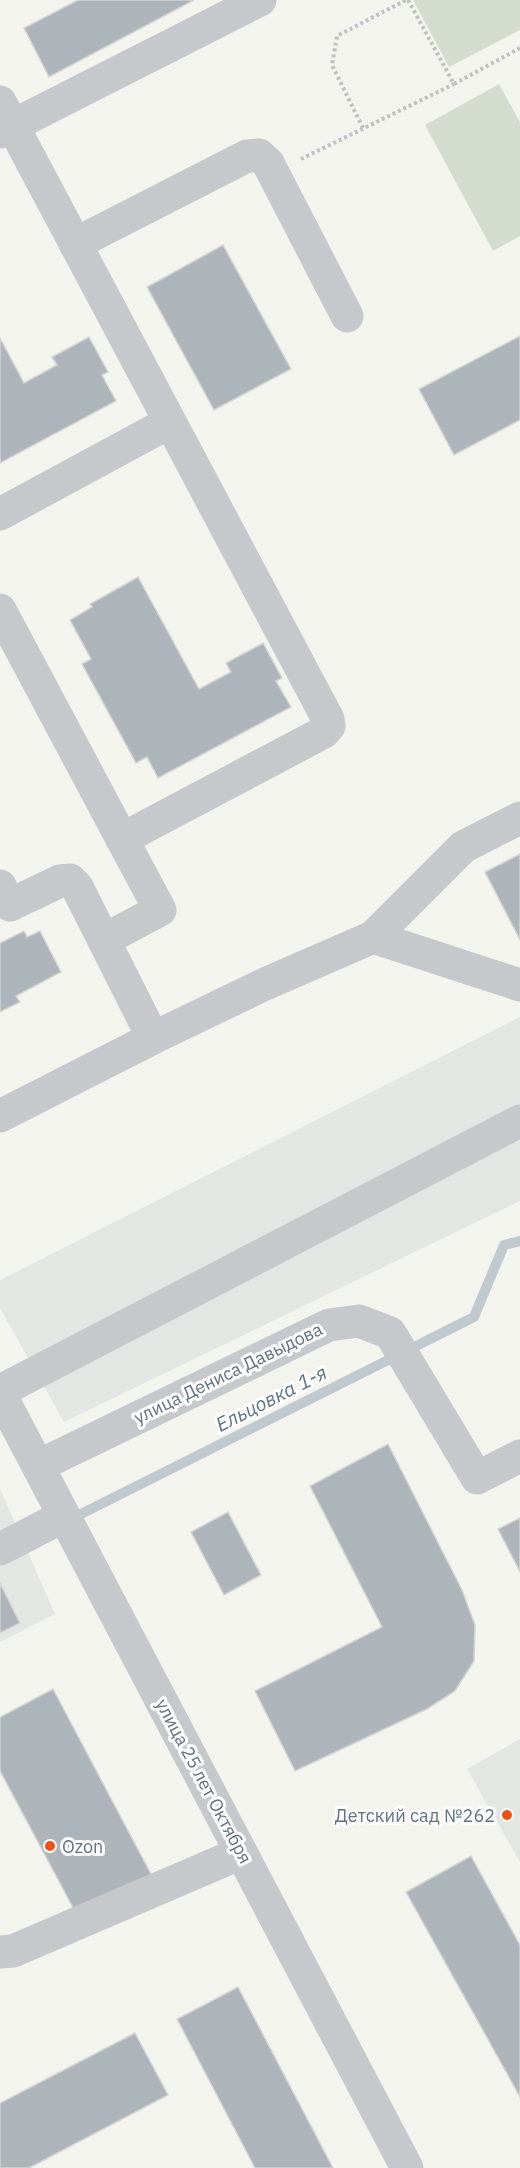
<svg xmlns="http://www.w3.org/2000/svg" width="520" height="2168" font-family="'IBM Plex Sans',sans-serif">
<rect width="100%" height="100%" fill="#f4f4ef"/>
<g fill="#e4e6e3">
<path d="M520 1017V1201L64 1422 0 1308V1280Z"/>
<path d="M0 1489 55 1614 0 1642Z"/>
<path d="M520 1739V1862L467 1769Z"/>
</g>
<g fill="#d4dcd0">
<path d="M413 0H520V30L449 67Z"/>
<path d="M499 84 520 122V236L493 251 425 125Z"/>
</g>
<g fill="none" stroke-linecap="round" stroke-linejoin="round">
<path stroke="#bfc9ce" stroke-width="10" d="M71 1519 474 1317 504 1245 520 1241"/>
</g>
<g fill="#aeb5ba" stroke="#d5d5d3" stroke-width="1.5">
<path d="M78 0H194L49 77 24 28Z"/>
<path d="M223 245 291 369 214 410 147 287Z"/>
<path d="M520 336V420L454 455 419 389Z"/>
<path d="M89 337 108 372 102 375 116 401 0 463V338L24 383 57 365 52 357Z"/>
<path d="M138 577 199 689 231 672 226 663 263 643 282 678 276 681 291 707 158 778 147 757 136 763 82 664 91 659 70 620 92 607 90 604Z"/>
<path d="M520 854V940L485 872Z"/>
<path d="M24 931 27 937 40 931 61 972 16 996 20 1002 0 1012V943Z"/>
<path d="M388 1444 462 1590 475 1625 474 1661 455 1691 427 1709 295 1771 255 1691 382 1627 310 1486Z"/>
<path d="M228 1512 261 1575 224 1595 191 1532Z"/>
<path d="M520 1518V1572L498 1529Z"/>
<path d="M0 1583 20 1623 0 1633Z"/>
<path d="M53 1689 152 1876 77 1915 0 1771V1717Z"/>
<path d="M471 1856 520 1945V2097L406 1892Z"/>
<path d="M238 1987 333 2168H255L177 2019Z"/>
<path d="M135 2033 168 2095 29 2168H0V2103Z"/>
</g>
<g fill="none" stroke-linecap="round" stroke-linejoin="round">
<g stroke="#bfc0c2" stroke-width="4" stroke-dasharray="3 3" stroke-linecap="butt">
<path d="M408 0 454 84 520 48"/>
<path d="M363 128 332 65 337 36 406 0"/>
<path d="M301 159 454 84"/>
</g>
<g stroke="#c6c9cc" stroke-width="33">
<path d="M0 102 328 719 329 726 324 732 122 839 0 610"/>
<path d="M0 132 260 0"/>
<path d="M75 244 247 156 259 155 268 163 347 316"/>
<path d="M0 514 170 422"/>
<path d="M0 886 10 905 60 881 70 880 77 887 153 1038"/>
<path d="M373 937 520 985"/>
<path d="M104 940 160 910 122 839"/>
<path d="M0 1116 153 1038 265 984 373 937 463 847 520 818"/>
<path d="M0 1391 520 1121"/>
<path d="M0 1394 407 2168"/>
<path d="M38 1466 329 1325 359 1321 390 1333 477 1478 520 1456"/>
<path d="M0 1549 64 1516"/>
<path d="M0 1952 13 1951 241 1853"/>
</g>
</g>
<g fill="#ef5115" stroke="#fff" stroke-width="2">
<circle cx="507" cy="1815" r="6"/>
<circle cx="50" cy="1846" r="6"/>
</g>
<g text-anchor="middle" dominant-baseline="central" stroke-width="6" stroke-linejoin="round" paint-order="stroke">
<g font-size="18" fill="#617283" stroke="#fff">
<text transform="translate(228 1373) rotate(-26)">улица Дениса Давыдова</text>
<text transform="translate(204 1781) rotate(62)">улица 25 лет Октября</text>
</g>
<g font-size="18" fill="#617283" stroke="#fff" text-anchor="end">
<text x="495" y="1815">Детский сад №262</text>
<text x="62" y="1846" text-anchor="start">Ozon</text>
</g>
<g font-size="20" font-style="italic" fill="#5c7581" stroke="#fff">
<text transform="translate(271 1398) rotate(-27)">Ельцовка 1-я</text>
</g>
</g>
</svg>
